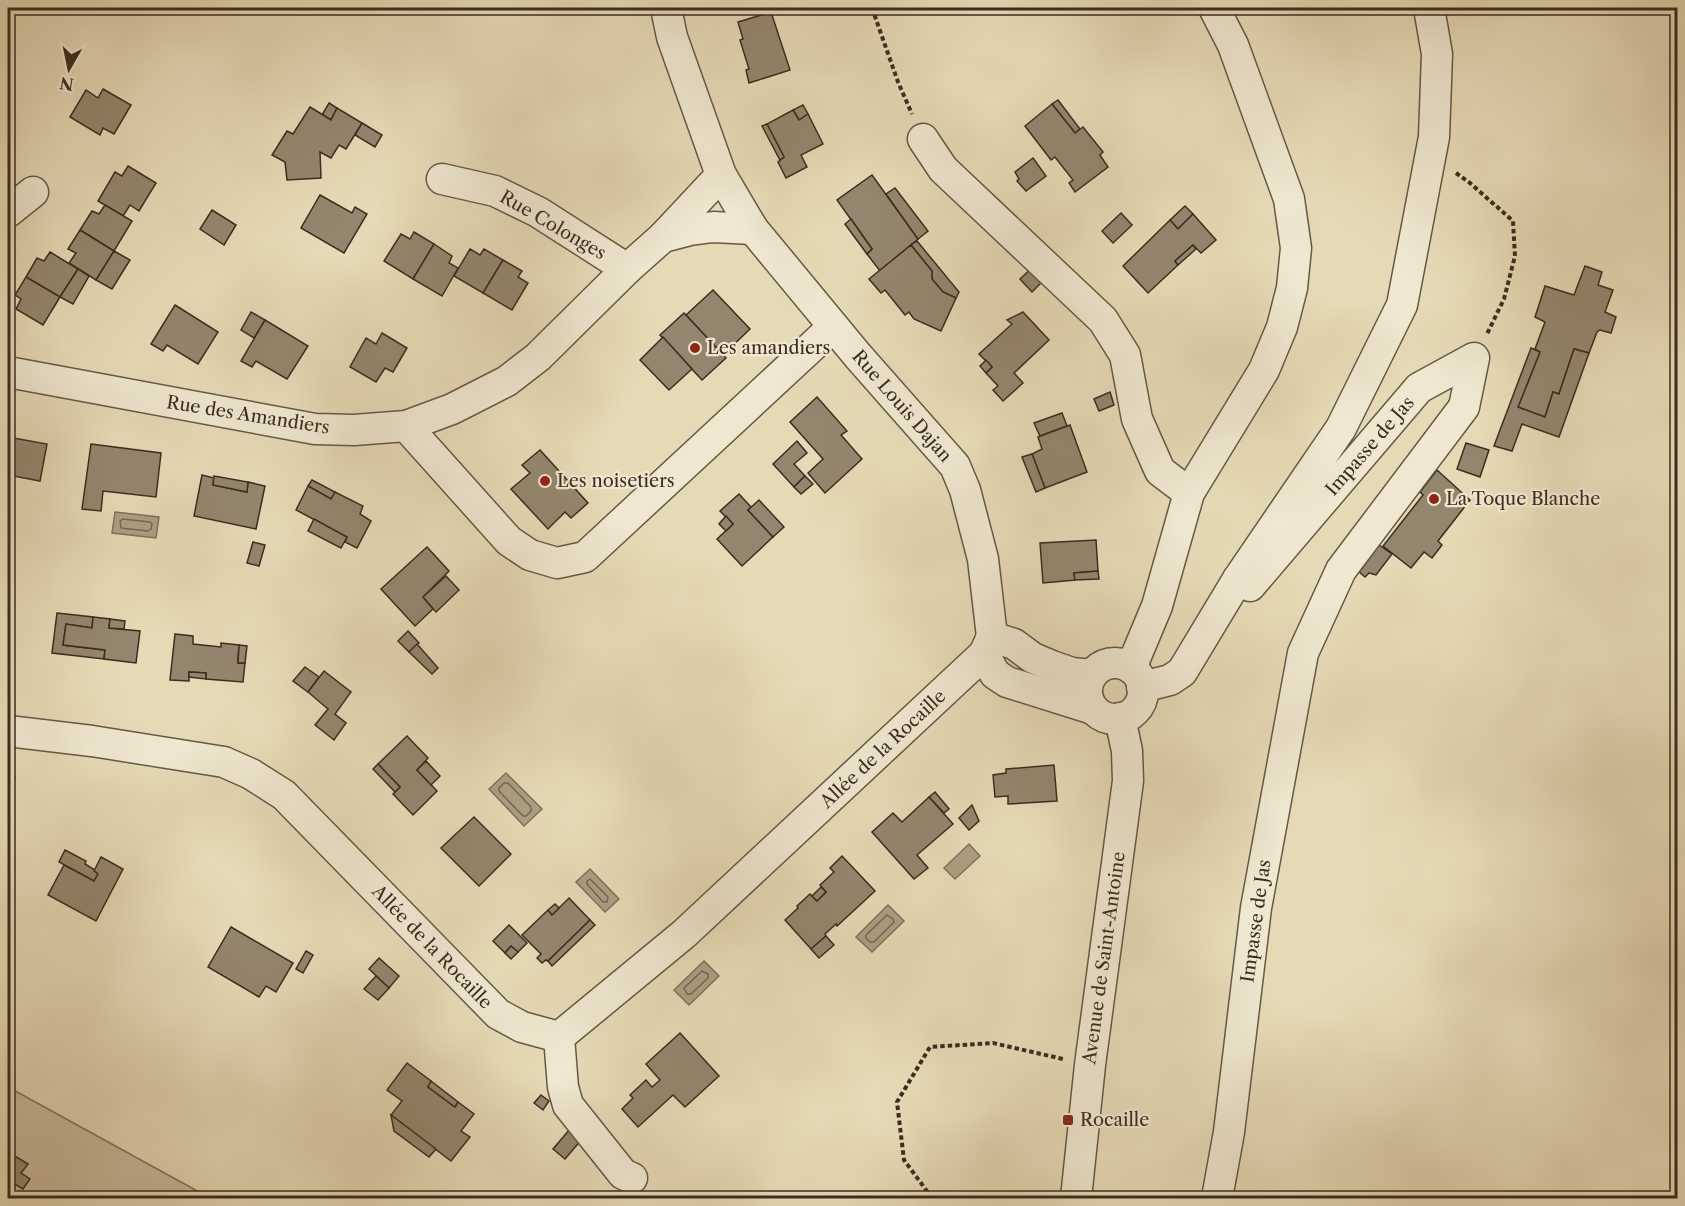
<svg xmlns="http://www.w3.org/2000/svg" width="1685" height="1206" font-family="'Libre Caslon Text',serif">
<rect width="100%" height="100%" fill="#e6dab6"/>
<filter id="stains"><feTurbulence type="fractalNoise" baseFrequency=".00333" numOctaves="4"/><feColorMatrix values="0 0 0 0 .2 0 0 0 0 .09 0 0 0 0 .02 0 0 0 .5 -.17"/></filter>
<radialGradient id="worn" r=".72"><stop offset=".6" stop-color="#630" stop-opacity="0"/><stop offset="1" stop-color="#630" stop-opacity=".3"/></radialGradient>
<path fill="#c9bc9c" stroke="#82745e" stroke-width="1.5" d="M8 1087 210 1198H8Z"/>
<g fill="#ac9f83" stroke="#7f715b" stroke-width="1.5">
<path d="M115 512 159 517 156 538 112 533Z"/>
<path d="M506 773 542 809 524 826 489 789Z"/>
<path d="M969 844 980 856 955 879 944 868Z"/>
<path d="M590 869 619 899 605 912 576 882Z"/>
<path d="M888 905 904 921 872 952 856 937Z"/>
<path d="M704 961 719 976 689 1005 674 990Z"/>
</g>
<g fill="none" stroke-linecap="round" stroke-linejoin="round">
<g stroke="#746652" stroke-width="1.5">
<path d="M123 519 150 522 152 524 151 529 148 531 121 528 120 521Z"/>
<path d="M504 783H508L531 807V811L526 816H523L499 791V788Z"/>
<path d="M590 879 608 897 607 902H603L587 884V881Z"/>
<path d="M887 915 893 919 894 922 874 942H870L866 938V935Z"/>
<path d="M702 971 708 974V978L691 994H687L684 988Z"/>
</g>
</g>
<g fill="#94866e" stroke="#3b2c20" stroke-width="1.5">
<path d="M771 12 790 70 749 83 746 70 749 69 740 40 743 39 738 22Z"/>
<path d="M103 89 131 105 114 134 103 128 100 135 70 117 86 90 98 98Z"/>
<path d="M1058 100 1080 129 1075 133 1052 104Z"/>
<path d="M329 103 337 108 331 120 322 115Z"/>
<path d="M1052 104 1075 133 1083 127 1103 152 1100 155 1108 167 1075 192 1069 183 1073 180 1055 157 1051 160 1025 126Z"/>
<path d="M803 105 808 114 799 120 793 110Z"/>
<path d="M310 107 331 120 337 108 362 123 346 149 339 145 331 158 320 152 321 178 287 180 285 162 272 155 287 131 293 134Z"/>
<path d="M793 110 799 120 808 114 823 144 801 155 807 167 786 178 778 162 784 157 767 124Z"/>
<path d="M362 123 382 135 375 147 355 135Z"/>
<path d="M767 124 784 157 780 160 762 126Z"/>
<path d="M1033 158 1046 176 1026 191 1017 181 1019 179 1015 172Z"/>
<path d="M128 166 156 183 139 211 130 205 123 216 98 201 115 172 122 176Z"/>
<path d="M872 175 918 239 880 271 867 254 872 249 837 200Z"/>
<path d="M895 188 928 231 918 239 886 194Z"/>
<path d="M320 195 352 213 355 207 367 214 344 253 301 228Z"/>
<path d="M105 205 132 221 114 251 80 230 92 211 99 214Z"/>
<path d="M1185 206 1193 214 1178 229 1170 220Z"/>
<path d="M212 210 236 225 224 245 200 229Z"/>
<path d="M1121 213 1132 225 1113 243 1102 231Z"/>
<path d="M1193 214 1216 240 1201 253 1193 245 1175 261 1178 265 1148 293 1123 266 1170 220 1178 229Z"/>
<path d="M851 219 872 249 867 254 845 224Z"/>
<path d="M80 230 114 251 96 280 69 263 76 253 68 249Z"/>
<path d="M414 232 434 244 413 279 384 261 401 234 410 239Z"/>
<path d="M917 241 959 292 956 298 943 292 932 279V271L911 245Z"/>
<path d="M434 244 452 256 449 263 458 268 442 296 413 279Z"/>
<path d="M911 245 932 271V279L943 292 956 298 941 331 914 319 909 312 905 315 885 290 881 293 869 279Z"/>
<path d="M1193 245 1196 249 1178 265 1175 261Z"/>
<path d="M470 249 480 255 484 249 503 260 483 293 454 276Z"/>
<path d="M114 251 130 260 112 289 96 280Z"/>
<path d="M50 252 78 269 60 297 26 277 37 258 44 261Z"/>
<path d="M503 260 522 271 518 277 528 283 512 310 483 293Z"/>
<path d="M1034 266 1045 279 1032 292 1020 279Z"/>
<path d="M1585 266 1602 272 1598 285 1613 290 1605 312 1616 317 1611 333 1600 330 1597 332 1589 353 1574 349 1559 394 1553 392 1545 417 1518 407 1540 352 1535 349 1545 322 1535 317 1545 286 1574 295Z"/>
<path d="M78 269 89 276 73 304 60 297Z"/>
<path d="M26 277 60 297 43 325 16 309 21 299 15 295Z"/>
<path d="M713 290 750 329 723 355 686 315Z"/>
<path d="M175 305 218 332 198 364 167 345 163 351 151 344Z"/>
<path d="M251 312 265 320 254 338 241 330Z"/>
<path d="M1023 312 1049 340 1014 373 1023 383 1003 401 993 390 998 386 986 373 992 367 979 354 1012 324 1007 320Z"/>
<path d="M684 313 726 358 702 380 660 335Z"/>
<path d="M265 320 308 346 287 379 256 361 252 367 241 361Z"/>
<path d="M382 333 407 348 393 372 385 368 376 382 350 367 366 338 376 344Z"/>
<path d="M663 337 692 369 669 390 640 360Z"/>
<path d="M1531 348 1540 352 1518 407 1545 417 1553 392 1559 394 1574 349 1589 353 1559 437 1522 424 1512 451 1494 446Z"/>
<path d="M986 360 992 367 986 373 980 366Z"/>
<path d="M1110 392 1114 405 1099 411 1094 399Z"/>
<path d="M817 397 847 431 841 435 862 459 825 493 808 473 823 459 790 422Z"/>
<path d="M1062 413 1067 426 1040 436 1034 423Z"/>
<path d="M1070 425 1087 472 1045 488 1032 454 1042 449 1038 437Z"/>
<path d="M8 437 47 444 40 481 8 475Z"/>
<path d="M797 441 807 453 794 464 805 476 794 487 773 464Z"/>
<path d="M1466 443 1489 450 1480 477 1457 469Z"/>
<path d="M91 444 161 453 156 497 103 491 101 511 82 509Z"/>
<path d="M540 450 588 503 571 518 565 512 548 529 511 489 530 473 522 465Z"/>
<path d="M1032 454 1045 488 1036 492 1022 457Z"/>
<path d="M1437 470 1470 500 1438 541 1442 545 1432 558 1424 552 1411 568 1383 546 1423 495 1420 492Z"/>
<path d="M202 475 214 478 213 485 247 492 248 482 265 486 256 529 194 516Z"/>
<path d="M214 476 248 482 247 492 213 485Z"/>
<path d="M805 476 813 484 801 494 794 487Z"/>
<path d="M312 480 335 492 331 499 308 486Z"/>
<path d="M308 486 331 499 335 492 363 506 360 514 371 521 357 548 345 542 347 537 296 510Z"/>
<path d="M739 494 751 507 748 510 773 537 742 566 717 539 733 524 720 511Z"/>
<path d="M759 500 784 527 773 537 748 510Z"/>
<path d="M726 516 733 524 726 531 719 524Z"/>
<path d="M314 519 347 537 341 548 308 531Z"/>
<path d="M1096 540 1098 571 1074 573 1075 580 1043 583 1040 543Z"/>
<path d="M253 542 265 545 259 566 247 563Z"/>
<path d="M1379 545 1392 554 1376 575 1369 573 1365 577 1359 572Z"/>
<path d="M427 547 449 571 423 597 433 609 415 626 381 589Z"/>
<path d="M1098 571 1099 579 1075 580 1074 573Z"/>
<path d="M446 576 459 590 436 612 423 597Z"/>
<path d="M57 613 93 617 92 628 66 624 63 645 105 650 104 659 52 653Z"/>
<path d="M93 617 110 619 109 628 140 631 136 663 104 659 105 650 63 645 66 624 92 628Z"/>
<path d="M110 619 125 621 124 629 109 628Z"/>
<path d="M408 631 419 643 409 652 398 641Z"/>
<path d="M175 634 193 636V644L221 647V643L239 645 238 663H245L243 682 206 679V673L189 672V681L170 680Z"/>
<path d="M417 644 438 668 432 674 409 652Z"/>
<path d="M239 645 247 646 245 663H238Z"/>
<path d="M305 667 319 677 308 692 293 681Z"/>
<path d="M324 671 351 692 335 714 346 723 334 740 315 725 328 709 308 692Z"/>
<path d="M189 672 206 673V679L189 677Z"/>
<path d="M407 736 428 758 417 770 437 791 413 815 393 794 400 787 378 764Z"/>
<path d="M426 761 440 776 431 785 417 770Z"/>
<path d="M378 764 400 787 395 792 373 769Z"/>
<path d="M1054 765 1057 801 1008 804V796L995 797 993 775 1006 773V769Z"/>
<path d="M8 774 15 778 8 793Z"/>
<path d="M935 792 949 809 944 813 929 797Z"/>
<path d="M929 797 953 824 917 855 928 868 914 879 872 832 893 813 902 822Z"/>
<path d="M972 805 979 821 969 830 959 818Z"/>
<path d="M474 817 511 854 479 886 441 848Z"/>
<path d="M65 850 86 861 85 864 95 870 98 874 94 881 59 862Z"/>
<path d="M842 856 875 891 837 926 836 924 825 934 826 936 811 949 785 920 798 908 797 906 810 894 817 901 826 892 820 885 834 872 830 868Z"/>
<path d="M101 857 123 869 96 921 48 895 64 865 94 881 98 874 94 871Z"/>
<path d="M821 887 826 892 817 901 812 896Z"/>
<path d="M569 898 590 920 548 961 546 960 542 963 537 958 541 954 522 935 548 910 552 915Z"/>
<path d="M555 904 559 908 552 915 548 910Z"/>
<path d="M590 920 595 925 552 966 548 961Z"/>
<path d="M509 925 527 943 518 952 511 946 505 953 493 941Z"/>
<path d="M231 927 293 963 276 992 266 986 259 997 208 967Z"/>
<path d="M826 936 834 945 819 958 811 949Z"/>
<path d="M511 946 518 952 511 959 505 953Z"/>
<path d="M306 951 313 955 303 973 296 969Z"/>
<path d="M379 958 399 976 389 988 369 969Z"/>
<path d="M376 976 389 988 378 1000 364 989Z"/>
<path d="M680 1033 719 1076 685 1107 673 1095 638 1127 622 1109 633 1098 630 1095 646 1080 652 1087 660 1080 646 1064Z"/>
<path d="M407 1063 431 1081 428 1087 455 1107 458 1102 474 1114 461 1131 470 1137 451 1161 391 1115 402 1101 387 1090Z"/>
<path d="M431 1081 458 1102 455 1107 428 1087Z"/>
<path d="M541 1095 549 1101 543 1110 534 1103Z"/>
<path d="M391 1115 436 1149 429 1157 394 1131Z"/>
<path d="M570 1129 582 1139 565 1159 553 1149Z"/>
<path d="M8 1152 28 1164 21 1173 30 1179 23 1189 11 1182 8 1188Z"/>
</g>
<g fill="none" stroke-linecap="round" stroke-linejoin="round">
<g stroke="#665846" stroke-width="33">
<g id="minor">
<path d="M666 8 672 37 721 175 753 229 858 356 955 466 965 490 983 559 992 637"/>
<path d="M923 139 943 169 1103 320 1125 355 1137 419 1160 471 1189 493"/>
<path d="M442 179 495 191 538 212 627 269"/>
<path d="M8 212 33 192"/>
<path d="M663 237 690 230 713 227 753 229"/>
<path d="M8 372 315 429 354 430 406 426 452 409 507 381 538 357 627 269 663 237 721 175"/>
<path d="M406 426 509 541 530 555 557 563 585 557 833 327"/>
<path d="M992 637 1014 644 1033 658 1052 666 1072 673 1092 675"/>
<path d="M984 654 995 674 1007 682 1093 709"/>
<circle cx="1115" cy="691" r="28"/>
<path d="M1131 668 1157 606 1189 493 1264 370 1282 327 1292 288 1296 248 1289 199 1233 45 1214 8"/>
<path d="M1142 687 1170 680 1182 672 1238 579"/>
<path d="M8 731 92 741 224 762 251 774 284 795 498 1014 522 1027 559 1037"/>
<path d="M559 1037 684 934 984 654 992 637"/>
<path d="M559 1037 563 1087 568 1105 623 1174 632 1178"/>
<path d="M1076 1198 1090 1065 1128 781 1127 751 1120 718"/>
<path d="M1217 1198 1229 1132 1256 908 1303 653 1341 570 1464 407 1474 358 1419 388 1250 586 1238 579 1341 428 1402 305 1434 137 1437 54 1429 8"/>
</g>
</g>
<g stroke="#3b2c20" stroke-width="4" stroke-dasharray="4.5 3" stroke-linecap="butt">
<path d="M872 8 898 82 912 114"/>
<path d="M1456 173 1470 183 1513 221 1515 256 1504 299 1487 334"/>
<path d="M932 1198 904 1160 897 1102 930 1047 993 1043 1063 1059"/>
</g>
<use href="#minor" stroke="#efe7d0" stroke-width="30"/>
</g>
<g fill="#8f2418" stroke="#efe7d0" stroke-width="2">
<circle cx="695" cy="348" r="6"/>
<circle cx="545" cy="481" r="6"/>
<circle cx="1434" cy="499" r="6"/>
<rect x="1062" y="1114" width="12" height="12" rx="3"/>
</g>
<g text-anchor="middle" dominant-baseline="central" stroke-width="4.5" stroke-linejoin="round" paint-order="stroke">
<g font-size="18" fill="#3b2c20" stroke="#efe7d0">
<text transform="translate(553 225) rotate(30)">Rue Colonges</text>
<text transform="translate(902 406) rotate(49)">Rue Louis Dajan</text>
<text transform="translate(248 415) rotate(9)">Rue des Amandiers</text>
<text transform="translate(1370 446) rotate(-49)">Impasse de Jas</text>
<text transform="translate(883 749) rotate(-43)">Allée de la Rocaille</text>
<text transform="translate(1256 921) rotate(-82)">Impasse de Jas</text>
<text transform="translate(432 947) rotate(46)">Allée de la Rocaille</text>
<text transform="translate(1104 958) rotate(-82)">Avenue de Saint-Antoine</text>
</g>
<g font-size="18" fill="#3b2c20" stroke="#efe7d0" text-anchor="start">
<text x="707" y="348">Les amandiers</text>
<text x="557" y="481">Les noisetiers</text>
<text x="1446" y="499">La Toque Blanche</text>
<text x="1080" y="1120">Rocaille</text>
</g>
</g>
<rect width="1685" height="1206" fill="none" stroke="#e6dab6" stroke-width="30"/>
<rect x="9" y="9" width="1667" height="1188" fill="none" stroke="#3b2c20" stroke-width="3"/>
<rect x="15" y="15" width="1655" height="1176" fill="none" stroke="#3b2c20" stroke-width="1.5"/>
<g transform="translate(69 69) rotate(189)" stroke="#efe7d0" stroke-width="4.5" paint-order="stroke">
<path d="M0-4.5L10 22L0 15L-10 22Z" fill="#3b2c20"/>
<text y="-9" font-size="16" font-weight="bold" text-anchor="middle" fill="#3b2c20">N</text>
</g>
<rect width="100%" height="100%" filter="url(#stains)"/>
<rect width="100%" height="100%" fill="url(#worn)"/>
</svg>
